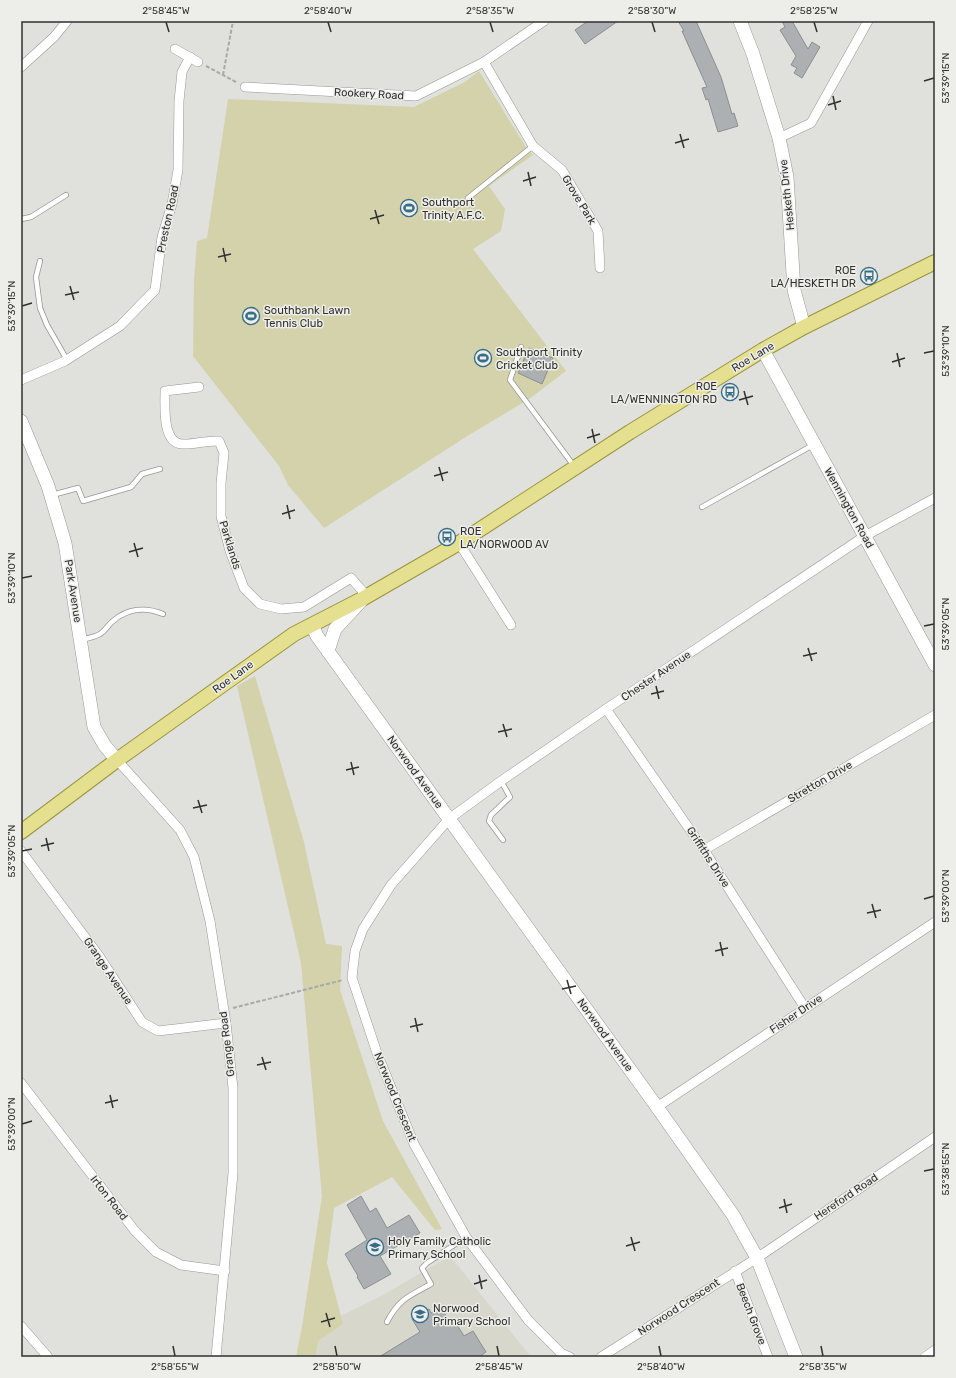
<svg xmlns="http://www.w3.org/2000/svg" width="956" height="1378" font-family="Rubik,sans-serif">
<rect width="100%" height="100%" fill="#e0e0dd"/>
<path fill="#d7d7cc" d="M450 1256 531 1357H301L306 1333 383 1295Z"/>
<g fill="#d3d2aa">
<path d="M479 71 527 149 533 155 489 186 505 209 501 231 473 249 566 371 529 399 469 435 324 528 288 485 279 466 193 356 194 281 197 241 207 238 228 99 414 107 465 82Z"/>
<path d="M255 676 304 842 326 944 342 946 340 990 383 1121 442 1229 435 1230 392 1177 334 1208 327 1263 343 1324 318 1341 315 1357H296L302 1327 322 1196 301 963 237 686Z"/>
</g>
<g fill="#adb0b2" stroke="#8c8f91">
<path d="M588 21H618L585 44 575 30Z"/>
<path d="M678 21H696L721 77 732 114 734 113 738 126 718 132 708 99 706 100 702 88 707 87 682 31H684Z"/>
<path d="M782 21H792L808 49 812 42 820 47 802 78 794 73 797 68 791 65 796 56 780 30 785 27Z"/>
<path d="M529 348 553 358 542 384 518 373Z"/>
<path d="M361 1196 370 1212 376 1208 387 1228 409 1215 420 1233 380 1256 391 1274 364 1289 357 1277 358 1276 345 1254 367 1240 347 1205Z"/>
<path d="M441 1307 450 1323 454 1320 464 1336 473 1331 486 1352 479 1357H379L420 1332 412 1319 429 1309 431 1313Z"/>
</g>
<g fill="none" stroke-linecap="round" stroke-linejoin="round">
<g stroke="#979794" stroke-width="6">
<g id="lane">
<path d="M468 198 533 146"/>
<path d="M21 219 31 217 66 195"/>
<path d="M40 261 36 277 40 308 47 325 67 360"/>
<path d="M521 347 510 380 574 466"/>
<path d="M52 495 78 488 83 501 131 487 142 474 160 469"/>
<path d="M702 507 813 445"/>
<path d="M82 640C88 638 95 637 100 634 106 630 108 625 113 621 128 608 146 607 163 614"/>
<path d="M501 781 510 797 491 815 489 821 503 840"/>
<path d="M387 1322C399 1299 409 1296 431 1284L422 1268 427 1263 466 1237"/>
</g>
</g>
<g stroke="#979794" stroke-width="10">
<g id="street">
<path d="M175 49 198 62"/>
<path d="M484 62 533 146 562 170 598 231 600 268"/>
<path d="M21 67 54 37 67 21"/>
<path d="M245 87 416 96 484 62 544 21"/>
<path d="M779 138 811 123 868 21"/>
<path d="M21 380 65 361 120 326 155 290 162 237 172 204 178 170 179 101 182 72 190 57"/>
<path d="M199 387 165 391C165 406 162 443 182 444 194 445 206 440 219 441L224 453 221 483V516L230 551 244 588 260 604 281 609 304 607 351 578 367 596"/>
<path d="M459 543 511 625"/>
<path d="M606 709 704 850 805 1008"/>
<path d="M117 760 180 830 194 857 210 921 226 1023 233 1088V1173L216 1357"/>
<path d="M704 850 935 715"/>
<path d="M21 851 99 956 142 1022 158 1031 226 1023"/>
<path d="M21 1083 135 1231 156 1252 181 1265 225 1271"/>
<path d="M657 1107 935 922"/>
<path d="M735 1271 768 1357"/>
<path d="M21 1326 48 1357"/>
<path d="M570 1357 561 1353 528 1320 466 1237 414 1144 377 1053 352 978 355 951 363 929 391 885 449 819 501 781 606 709 865 536 935 498"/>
<path d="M601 1357 757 1258 935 1137"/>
<path d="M925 1357 935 1350"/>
</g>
</g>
<g stroke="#979794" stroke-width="14">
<g id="secondary">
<path d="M740 21 753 54 779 138 787 177 794 290 804 327"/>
<path d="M763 350 935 665"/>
<path d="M21 421 48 486 65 543 94 727 105 746 117 760"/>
<path d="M312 625 317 636 657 1107 733 1215 757 1258 796 1357"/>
<path d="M328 651 335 629 361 601"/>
</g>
</g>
<g stroke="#99953c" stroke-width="16">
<path id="primary" d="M21 832 117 760 294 634 362 599 459 543 630 432 763 350 804 327 935 262"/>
</g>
<g stroke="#a9a9a7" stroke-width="2" stroke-dasharray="4 2" stroke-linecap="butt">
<path d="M206 66 236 82"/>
<path d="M223 75 233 21"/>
<path d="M233 1008 343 980"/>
</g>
<use href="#lane" stroke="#fff" stroke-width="4.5"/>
<use href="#street" stroke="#fff" stroke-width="9"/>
<use href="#secondary" stroke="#fff" stroke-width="13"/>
<use href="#primary" stroke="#e4e08f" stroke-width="14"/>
</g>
<path fill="none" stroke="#30302e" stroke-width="1.5" d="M166 22 169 32M328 22 331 32M490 22 493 32M652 22 655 32M814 22 817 32M924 81 934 78M833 96 836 110M828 105 841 101M680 134 684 148M675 143 689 139M528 172 531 186M523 181 536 177M375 210 379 224M370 219 384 215M223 248 226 262M218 257 231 254M70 286 74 300M65 295 79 292M22 306 32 303M897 353 900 367M924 353 934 351M892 362 905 358M744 391 748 405M739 400 753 396M592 429 595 443M587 438 600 434M439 467 443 481M434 476 448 472M287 505 290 519M282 514 295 510M134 543 138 557M129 552 143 548M22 578 32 576M924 626 934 624M808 648 812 661M803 656 817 653M656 686 659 699M651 694 664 691M503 724 507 737M498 732 512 729M351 762 354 775M346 770 359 767M198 800 202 813M193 808 207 805M46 838 49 851M41 846 54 843M22 851 32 849M924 899 934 896M872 904 876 918M867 913 881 910M720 942 723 956M715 951 728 948M567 980 571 994M562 989 576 986M415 1018 418 1032M410 1027 423 1024M262 1057 266 1070M257 1065 271 1062M110 1095 113 1108M105 1103 118 1100M22 1124 32 1121M924 1171 934 1169M784 1199 787 1213M779 1208 792 1204M631 1237 635 1251M626 1246 640 1242M479 1275 482 1289M474 1284 487 1280M326 1313 330 1327M321 1322 335 1318M173 1346 175 1356M335 1346 337 1356M497 1346 499 1356M659 1346 661 1356M821 1346 823 1356"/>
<defs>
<g id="stadium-ring" transform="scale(0.9)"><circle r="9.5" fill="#ededea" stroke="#366d88" stroke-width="1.5"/><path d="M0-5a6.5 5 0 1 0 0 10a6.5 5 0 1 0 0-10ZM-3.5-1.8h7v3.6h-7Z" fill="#366d88"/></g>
<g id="bus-ring" transform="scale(0.9)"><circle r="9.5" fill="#ededea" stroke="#366d88" stroke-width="1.5"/><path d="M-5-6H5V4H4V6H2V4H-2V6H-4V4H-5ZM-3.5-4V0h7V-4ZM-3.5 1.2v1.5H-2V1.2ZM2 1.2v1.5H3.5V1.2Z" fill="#366d88"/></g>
<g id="school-ring" transform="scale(0.9)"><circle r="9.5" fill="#ededea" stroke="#366d88" stroke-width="1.5"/><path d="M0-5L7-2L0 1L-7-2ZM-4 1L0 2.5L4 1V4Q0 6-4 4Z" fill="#366d88"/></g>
</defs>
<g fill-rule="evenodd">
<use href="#stadium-ring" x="409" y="208"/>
<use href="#bus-ring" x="869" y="276"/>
<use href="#stadium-ring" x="251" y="316"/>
<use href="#stadium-ring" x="483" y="358"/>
<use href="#bus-ring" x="730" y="392"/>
<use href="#bus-ring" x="447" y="537"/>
<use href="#school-ring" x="375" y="1247"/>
<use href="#school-ring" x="420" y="1314"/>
</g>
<g text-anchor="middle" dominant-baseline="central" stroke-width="3" stroke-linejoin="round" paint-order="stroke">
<g font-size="11" fill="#30302e" stroke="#ededea">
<text transform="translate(369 94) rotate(3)">Rookery Road</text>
<text transform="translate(787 195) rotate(-96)">Hesketh Drive</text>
<text transform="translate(579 200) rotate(59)">Grove Park</text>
<text transform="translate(168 219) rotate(-78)">Preston Road</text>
<text transform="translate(753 357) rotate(-31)">Roe Lane</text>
<text transform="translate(849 508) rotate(61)">Wennington Road</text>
<text transform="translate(230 545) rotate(73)">Parklands</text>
<text transform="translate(73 591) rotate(81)">Park Avenue</text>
<text transform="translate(656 676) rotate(-34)">Chester Avenue</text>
<text transform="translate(233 677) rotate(-36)">Roe Lane</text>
<text transform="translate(415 772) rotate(54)">Norwood Avenue</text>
<text transform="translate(820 782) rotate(-30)">Stretton Drive</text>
<text transform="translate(708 857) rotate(57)">Griffiths Drive</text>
<text transform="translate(108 971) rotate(56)">Grange Avenue</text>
<text transform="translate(796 1014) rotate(-34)">Fisher Drive</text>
<text transform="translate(605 1035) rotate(54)">Norwood Avenue</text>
<text transform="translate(227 1044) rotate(-97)">Grange Road</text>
<text transform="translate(395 1097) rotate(68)">Norwood Crescent</text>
<text transform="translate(846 1197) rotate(-34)">Hereford Road</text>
<text transform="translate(109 1198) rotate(52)">Irton Road</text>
<text transform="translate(679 1307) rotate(-33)">Norwood Crescent</text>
<text transform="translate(751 1314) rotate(69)">Beech Grove</text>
</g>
<g font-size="11" fill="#30302e" stroke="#ededea" text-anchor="start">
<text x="422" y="202">Southport<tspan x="422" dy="13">Trinity A.F.C.</tspan></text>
<text x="856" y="270" text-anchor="end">ROE<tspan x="856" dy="13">LA/HESKETH DR</tspan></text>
<text x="264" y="310">Southbank Lawn<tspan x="264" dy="13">Tennis Club</tspan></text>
<text x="496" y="352">Southport Trinity<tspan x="496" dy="13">Cricket Club</tspan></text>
<text x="717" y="386" text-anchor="end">ROE<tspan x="717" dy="13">LA/WENNINGTON RD</tspan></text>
<text x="460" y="531">ROE<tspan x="460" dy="13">LA/NORWOOD AV</tspan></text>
<text x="388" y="1241">Holy Family Catholic<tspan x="388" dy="13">Primary School</tspan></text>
<text x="433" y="1308">Norwood<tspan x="433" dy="13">Primary School</tspan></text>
</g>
</g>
<rect width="956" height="1378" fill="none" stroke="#ededea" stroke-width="44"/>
<rect x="22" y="22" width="912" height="1334" fill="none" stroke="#30302e" stroke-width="1.5"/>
<g font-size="10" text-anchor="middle" fill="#30302e">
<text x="166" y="14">2°58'45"W</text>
<text x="328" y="14">2°58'40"W</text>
<text x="490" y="14">2°58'35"W</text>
<text x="652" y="14">2°58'30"W</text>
<text x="814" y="14">2°58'25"W</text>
<text transform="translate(945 78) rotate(-90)" y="4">53°39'15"N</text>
<text transform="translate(11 306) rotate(-90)" y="4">53°39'15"N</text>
<text transform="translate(945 351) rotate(-90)" y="4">53°39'10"N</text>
<text transform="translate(11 578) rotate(-90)" y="4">53°39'10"N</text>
<text transform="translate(945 624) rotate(-90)" y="4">53°39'05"N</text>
<text transform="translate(11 851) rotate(-90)" y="4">53°39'05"N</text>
<text transform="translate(945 896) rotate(-90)" y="4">53°39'00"N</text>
<text transform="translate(11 1124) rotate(-90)" y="4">53°39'00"N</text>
<text transform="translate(945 1169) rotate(-90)" y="4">53°38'55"N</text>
<text x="175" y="1370">2°58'55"W</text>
<text x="337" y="1370">2°58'50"W</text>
<text x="499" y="1370">2°58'45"W</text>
<text x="661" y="1370">2°58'40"W</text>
<text x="823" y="1370">2°58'35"W</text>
</g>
</svg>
